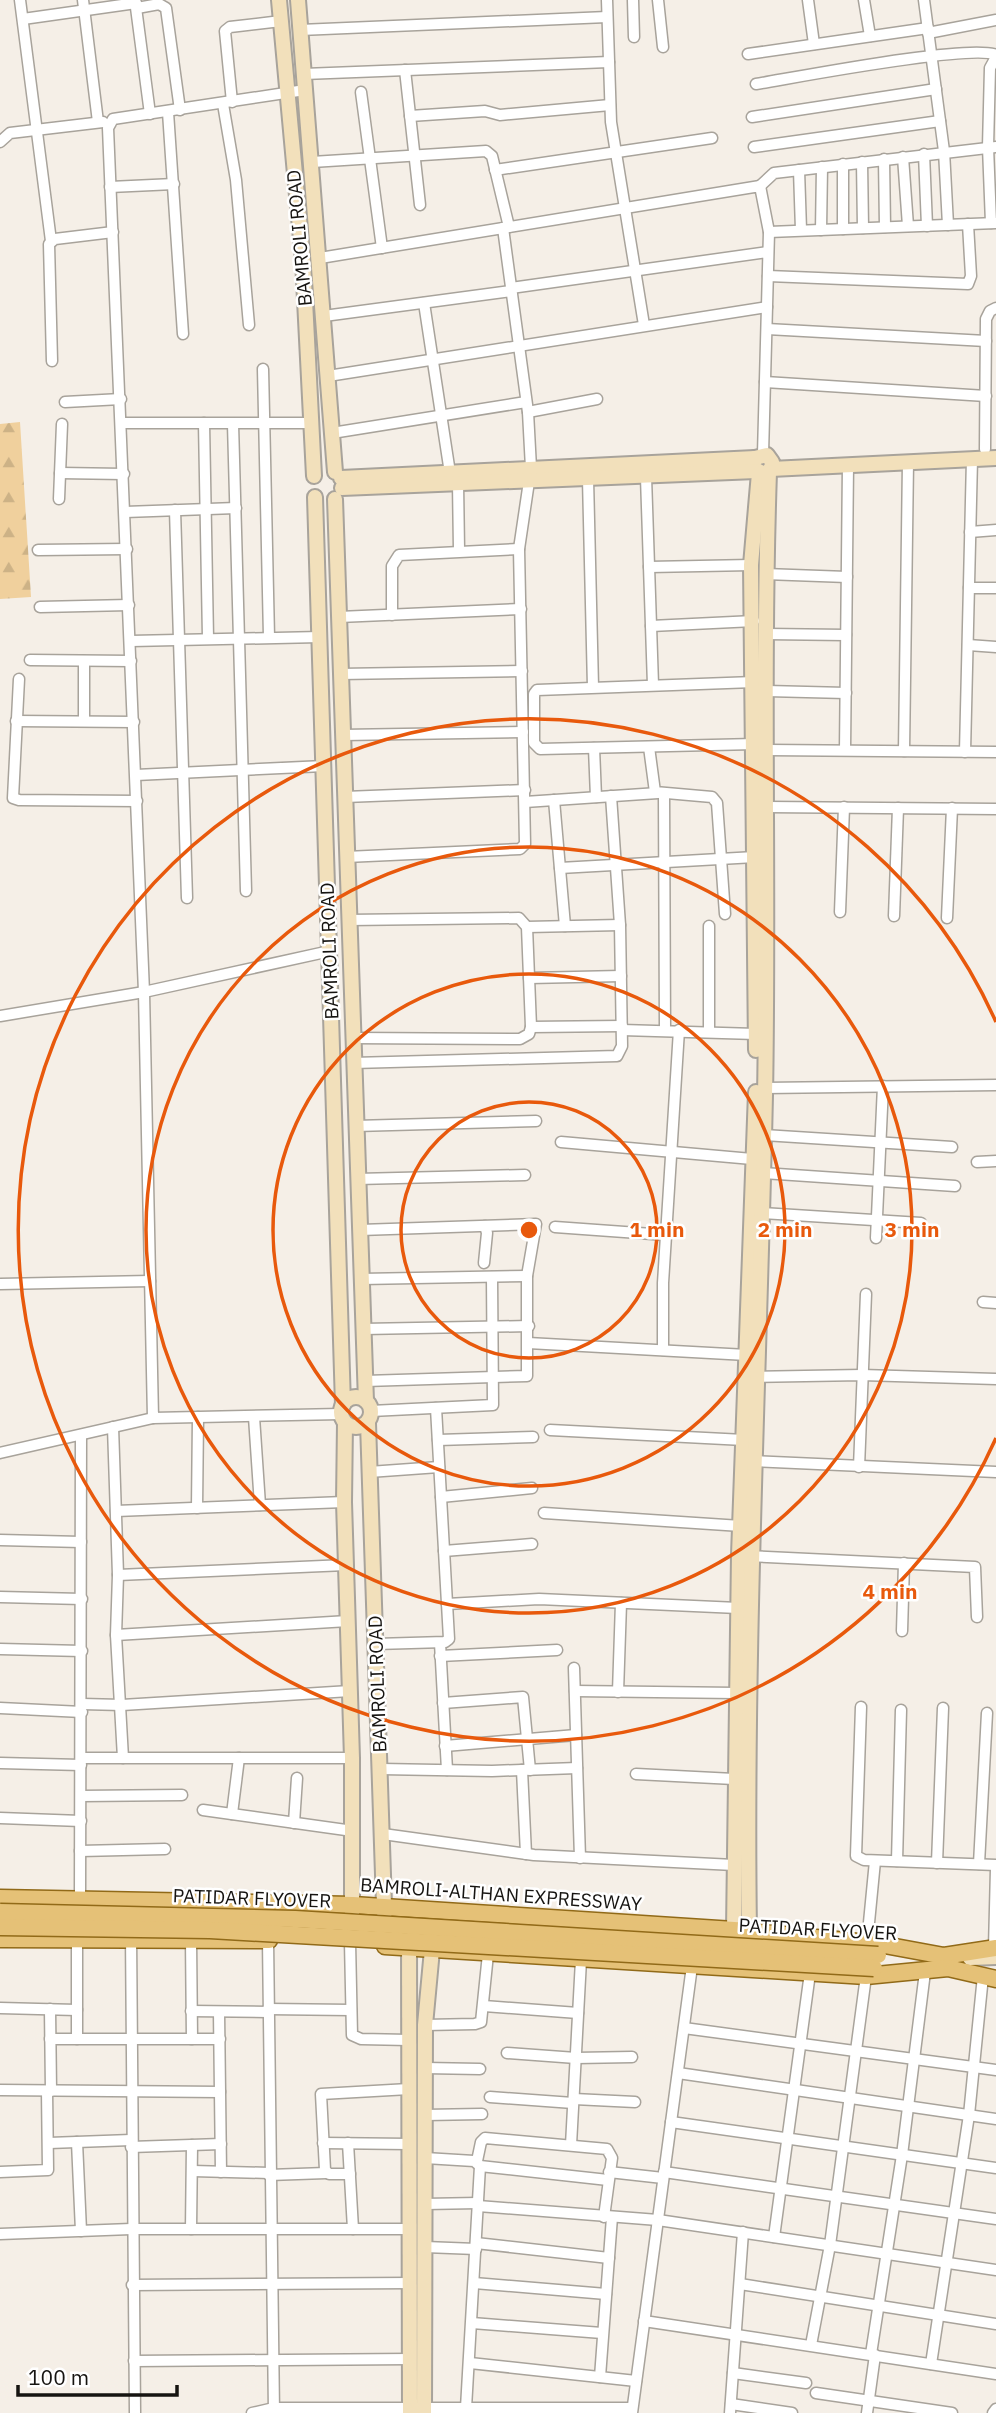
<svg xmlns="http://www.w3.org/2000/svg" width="996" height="2413" font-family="'IBM Plex Sans',sans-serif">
<defs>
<pattern id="forest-firs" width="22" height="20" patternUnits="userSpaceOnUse" patternTransform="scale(1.75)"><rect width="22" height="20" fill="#f0d09d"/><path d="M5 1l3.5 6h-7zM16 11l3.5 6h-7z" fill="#cdb286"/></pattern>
</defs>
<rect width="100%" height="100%" fill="#f5efe7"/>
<path fill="url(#forest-firs)" d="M20 422 31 597 0 599V424Z"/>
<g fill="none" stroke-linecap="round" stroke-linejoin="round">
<g stroke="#a8a39b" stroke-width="13">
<g id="street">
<path d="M20 0 51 241"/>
<path d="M83 0 98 122"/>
<path d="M135 0 150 114"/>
<path d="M607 0 611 122 644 325"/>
<path d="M633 0 634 37"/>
<path d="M658 0 663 47"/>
<path d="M808 0 814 44"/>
<path d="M864 0 870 36"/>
<path d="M924 0 944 151 948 225"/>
<path d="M137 8 159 4 166 8 180 110"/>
<path d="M23 19 136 3"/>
<path d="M300 30 607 17"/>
<path d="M928 33 996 20"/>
<path d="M748 54 928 28"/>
<path d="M405 70 420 205"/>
<path d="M304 74 609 62"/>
<path d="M756 84C793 78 973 43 996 55"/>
<path d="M305 90 113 119 108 128 144 992 153 1418 341 1414"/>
<path d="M361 92 382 248"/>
<path d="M232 102 225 31 230 27 281 21"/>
<path d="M223 104 236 180 249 325"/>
<path d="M168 112 183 334"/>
<path d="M410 116 485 111 500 115 610 105"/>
<path d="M752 117 936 89"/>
<path d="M0 142 10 133 103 122"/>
<path d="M754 147 940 121"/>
<path d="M924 154 927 226"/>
<path d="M903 157 908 226"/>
<path d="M884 159 885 227"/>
<path d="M312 162 486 151 492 156 509 227"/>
<path d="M862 162 863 228"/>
<path d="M495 170 712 138"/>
<path d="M799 170 801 230"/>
<path d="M760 186 774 173 996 147"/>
<path d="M110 187 174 184"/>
<path d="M991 223 988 147 990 68 996 57"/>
<path d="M843 229V164"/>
<path d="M821 230 822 167"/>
<path d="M769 232 996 223"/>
<path d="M320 258 760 186 769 232 763 454"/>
<path d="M768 276 968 284 971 276 968 224"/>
<path d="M511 288 768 252"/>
<path d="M424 303 450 473"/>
<path d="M324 316 511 291"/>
<path d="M767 329 986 341"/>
<path d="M52 361 49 244 55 239 113 232"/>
<path d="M263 369 269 637"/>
<path d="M328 376 767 307"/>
<path d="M765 382 986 396"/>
<path d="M65 402 121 399"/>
<path d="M528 412 597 399"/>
<path d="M122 423H311"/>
<path d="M204 423 208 638"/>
<path d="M233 424 246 891"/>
<path d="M332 433 526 402"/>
<path d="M985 449 986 319 990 311 996 308"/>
<path d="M60 473 124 474"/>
<path d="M646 477 653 685"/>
<path d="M588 479 593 687"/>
<path d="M458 483 459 550"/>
<path d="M59 499 62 424"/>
<path d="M175 510 187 898"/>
<path d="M125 512 236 508"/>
<path d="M970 532 996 530"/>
<path d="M38 550 127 549"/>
<path d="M649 567 751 565"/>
<path d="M765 574 847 577"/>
<path d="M969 588H996"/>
<path d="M40 607 129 605"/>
<path d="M392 615V566L399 555 519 549"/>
<path d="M339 617 521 609"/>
<path d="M651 626 754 621"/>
<path d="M766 634 846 635"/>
<path d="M131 641 320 637"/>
<path d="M968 645 996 647"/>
<path d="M30 660 131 661"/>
<path d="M84 661V721"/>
<path d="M340 674 522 671"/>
<path d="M19 679 13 798 19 800 137 801"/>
<path d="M754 682 537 690 534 694V743L540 749 755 744"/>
<path d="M767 691 846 693"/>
<path d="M16 721 134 722"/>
<path d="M343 735 523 732"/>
<path d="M649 747 655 792 712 797 717 803 725 914"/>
<path d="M594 748 596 797"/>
<path d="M768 750 996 752"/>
<path d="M845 750 848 465"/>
<path d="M904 751 908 462"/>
<path d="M965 752 972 459"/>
<path d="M136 775 324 766"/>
<path d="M664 794 665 1030"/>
<path d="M345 797 525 790"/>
<path d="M554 800 565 926"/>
<path d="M525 802 658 793"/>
<path d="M768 807 996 809"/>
<path d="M346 857 520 849 525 844 519 549 531 468 528 412 503 228"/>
<path d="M560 868 755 857"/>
<path d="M840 912 844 807"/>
<path d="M894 916 898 808"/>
<path d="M947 918 952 808"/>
<path d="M348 920 519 918 527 927 531 1027 529 1034 520 1039 352 1038"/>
<path d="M527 927 620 925"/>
<path d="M529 978 621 976"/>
<path d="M0 1016 144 992 330 951"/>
<path d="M531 1027 622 1026"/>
<path d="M622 1030 756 1034"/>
<path d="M709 1032V926"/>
<path d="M353 1063 617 1056 622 1046 620 925 611 796"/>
<path d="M765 1088 996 1085"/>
<path d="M355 1126 536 1121"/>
<path d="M764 1135 952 1147"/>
<path d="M561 1142 752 1159"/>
<path d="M977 1162 996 1161"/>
<path d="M763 1173 955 1186"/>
<path d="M357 1179 525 1175"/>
<path d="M762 1213 921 1223"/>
<path d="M555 1227 666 1235"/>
<path d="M360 1230 536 1224 527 1276V1376L365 1381"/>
<path d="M876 1238 883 1086"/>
<path d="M484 1263 487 1233 485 1226"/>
<path d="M361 1279 527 1276"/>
<path d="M0 1284 150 1281"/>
<path d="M983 1302 996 1303"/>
<path d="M363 1329 529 1326"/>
<path d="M528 1343 747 1355"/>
<path d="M663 1350V1283L679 1030"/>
<path d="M752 1377 862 1375 996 1379"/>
<path d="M371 1411 493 1405 492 1277"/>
<path d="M254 1417 260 1505"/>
<path d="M113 1427 118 1575 116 1635 123 1758"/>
<path d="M550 1430 744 1440"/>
<path d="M438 1440 533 1437"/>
<path d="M0 1453 153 1418"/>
<path d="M751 1461 996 1472"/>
<path d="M859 1467 866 1294"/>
<path d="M369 1472 439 1467"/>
<path d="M441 1497 532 1488"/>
<path d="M197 1508 198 1417"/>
<path d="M116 1511 344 1502"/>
<path d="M544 1513 741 1526"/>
<path d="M0 1540 81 1542"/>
<path d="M444 1551 532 1544"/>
<path d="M747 1556 975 1567 977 1617"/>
<path d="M118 1575 346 1565"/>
<path d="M0 1597 82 1599"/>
<path d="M447 1604 539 1599 738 1608"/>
<path d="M902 1631 904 1563"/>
<path d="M116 1635 348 1621"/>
<path d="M440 1643 447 1770"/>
<path d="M376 1644 445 1642 449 1639 436 1408"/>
<path d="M0 1649 82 1651"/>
<path d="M440 1656 557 1650"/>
<path d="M574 1668 580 1858"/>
<path d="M575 1691 736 1693"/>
<path d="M618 1692 621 1603"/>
<path d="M443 1703 523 1697 530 1770"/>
<path d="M82 1704 122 1705 350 1691"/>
<path d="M861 1707 856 1856 864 1860 996 1865"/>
<path d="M0 1708 82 1712"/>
<path d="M445 1746 576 1735"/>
<path d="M81 1758H352"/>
<path d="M0 1763 81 1765"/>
<path d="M381 1769 492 1771 577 1768"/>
<path d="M522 1770 526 1854"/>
<path d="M636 1774 734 1779"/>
<path d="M81 1796 182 1795"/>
<path d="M203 1810 353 1831"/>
<path d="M232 1814 239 1758"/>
<path d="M0 1818 81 1821"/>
<path d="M294 1823 297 1778"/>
<path d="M383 1834 534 1855 734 1865"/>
<path d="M80 1851 165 1849"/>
<path d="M897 1861 901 1710"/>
<path d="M937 1863 943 1708"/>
<path d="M979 1864 987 1713"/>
<path d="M80 1898 81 1435"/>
<path d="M131 1935 135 2413"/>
<path d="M191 1940 192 2039"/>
<path d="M268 1940 274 2413"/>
<path d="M350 1942 352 2035 361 2039 409 2040"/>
<path d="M867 1943 875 1861"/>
<path d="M994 1948 996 1869"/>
<path d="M484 2006 578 2013"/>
<path d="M0 2008 77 2010"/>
<path d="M50 2009 51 2091"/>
<path d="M268 2009 351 2010"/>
<path d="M191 2011 268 2012"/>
<path d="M219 2012 221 2172"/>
<path d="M425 2025 475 2024 481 2022 488 1954"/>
<path d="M684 2028 996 2070"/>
<path d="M50 2039H220"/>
<path d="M77 2039V1939"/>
<path d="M507 2053 576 2058 632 2057"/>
<path d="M425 2068 480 2069"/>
<path d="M678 2073 996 2119"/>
<path d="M0 2090 220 2092"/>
<path d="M490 2097 573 2103"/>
<path d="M574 2099 635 2102"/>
<path d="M425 2115 482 2114"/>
<path d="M671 2122 996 2168"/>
<path d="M77 2142 81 2231"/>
<path d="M49 2143 131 2140"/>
<path d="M323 2143 409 2144"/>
<path d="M348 2143 353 2229"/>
<path d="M571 2145 581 1960"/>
<path d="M131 2147 221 2144"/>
<path d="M425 2158 474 2161 480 2166 466 2408"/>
<path d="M477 2161 481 2142 485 2138 607 2149 612 2158 604 2217"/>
<path d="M480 2166 608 2180"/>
<path d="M193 2171 269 2173"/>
<path d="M0 2172 48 2170 47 2091"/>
<path d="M609 2172 663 2178"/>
<path d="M664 2172 996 2219"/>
<path d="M350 2174H329L325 2170 321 2094 409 2089"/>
<path d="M269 2175 326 2173"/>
<path d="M425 2204 478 2203"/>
<path d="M478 2206 658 2220 996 2270"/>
<path d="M191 2229 192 2145"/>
<path d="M0 2234 131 2229H410"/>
<path d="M774 2237 810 1973"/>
<path d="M476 2243 609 2258"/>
<path d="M425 2247 476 2249"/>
<path d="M474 2283 606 2294"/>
<path d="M740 2284 996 2324"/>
<path d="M132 2285 410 2283"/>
<path d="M644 2321 996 2374"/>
<path d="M472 2323 602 2333"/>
<path d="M811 2345 830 2245 866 1976"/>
<path d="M871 2354 902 2155 925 1972"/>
<path d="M134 2361 410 2359"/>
<path d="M470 2363 636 2381"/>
<path d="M931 2364 969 2115 983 1976"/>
<path d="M733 2373 806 2383"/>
<path d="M600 2377 612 2217"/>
<path d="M816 2393 952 2413"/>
<path d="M731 2404 792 2413"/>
<path d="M252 2413 274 2408H632"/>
<path d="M632 2413 692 1966"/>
<path d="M730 2413 743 2232"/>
<path d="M867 2413 875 2355"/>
<path d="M993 2413 996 2409"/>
</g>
</g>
<g stroke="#a8a39b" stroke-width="18">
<g id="secondary">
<path d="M279 0 303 261 314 476"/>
<path d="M298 0 335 472"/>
<path d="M771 469 772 462 767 455 755 458 753 468 764 474 771 469 996 458"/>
<path d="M341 478 755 458"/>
<path d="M342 488 756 471"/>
<path d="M315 497 343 1405"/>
<path d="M335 499 366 1401"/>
<path d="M756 1050 751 565 759 473"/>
<circle cx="356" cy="1412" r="15"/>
<path d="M345 1423 344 1502 352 1758V1915"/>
<path d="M368 1423 385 1935"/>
<path d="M734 1930 739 1555 756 1092"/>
<path d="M749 1931C745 1652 759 1374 765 1095 769 887 762 679 769 472"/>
<path d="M409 1938 410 2413"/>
<path d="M970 1958 996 1957"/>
<path d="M424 2413 425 2025 433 1939"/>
</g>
</g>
<g stroke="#916a18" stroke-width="19">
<g id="primary">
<path d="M0 1898 353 1905 734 1930 879 1944 944 1956 996 1948"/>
<path d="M0 1939 269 1940"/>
<path d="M385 1946 866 1976 948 1968 996 1979"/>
</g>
</g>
<use href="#street" stroke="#fff" stroke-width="10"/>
<use href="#secondary" stroke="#f2e0bb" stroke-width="14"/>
<use href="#primary" stroke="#e5c177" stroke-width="16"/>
<g stroke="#916a18" stroke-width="19" stroke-linecap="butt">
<g id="primary-bridge">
<path d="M0 1912 295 1919 878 1955"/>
<path d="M0 1927 210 1930 874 1968"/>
</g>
</g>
<use href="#primary-bridge" stroke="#e5c177" stroke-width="16"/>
</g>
<g fill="none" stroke="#e8590c" stroke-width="3.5">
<circle cx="529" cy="1230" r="128"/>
<circle cx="529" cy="1230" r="256"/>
<circle cx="529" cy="1230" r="383"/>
<path d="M996 1438A511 511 0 1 1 996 1022"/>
</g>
<g text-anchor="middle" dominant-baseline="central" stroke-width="5" stroke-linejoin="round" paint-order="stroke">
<g font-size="19" fill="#161411" stroke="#fff">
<text transform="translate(299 238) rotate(-95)">BAMROLI ROAD</text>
<text transform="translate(329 951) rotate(-92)">BAMROLI ROAD</text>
<text transform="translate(377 1684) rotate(-92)">BAMROLI ROAD</text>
<text transform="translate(501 1894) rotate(4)">BAMROLI-ALTHAN EXPRESSWAY</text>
<text transform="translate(252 1898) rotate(2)">PATIDAR FLYOVER</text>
<text transform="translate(818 1929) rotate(3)">PATIDAR FLYOVER</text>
</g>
</g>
<circle cx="529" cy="1230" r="10" fill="#e8590c" stroke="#fff" stroke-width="3.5"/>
<g font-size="21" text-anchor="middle" font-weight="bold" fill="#e8590c" stroke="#fff" stroke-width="5" stroke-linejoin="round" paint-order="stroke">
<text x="657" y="1237">1 min</text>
<text x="785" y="1237">2 min</text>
<text x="912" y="1237">3 min</text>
<text x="890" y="1599">4 min</text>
</g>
<path d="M18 2385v10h159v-10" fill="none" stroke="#161411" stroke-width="3.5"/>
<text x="28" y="2385" font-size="21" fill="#161411" stroke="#ffffff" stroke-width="5" paint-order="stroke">100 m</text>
</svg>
